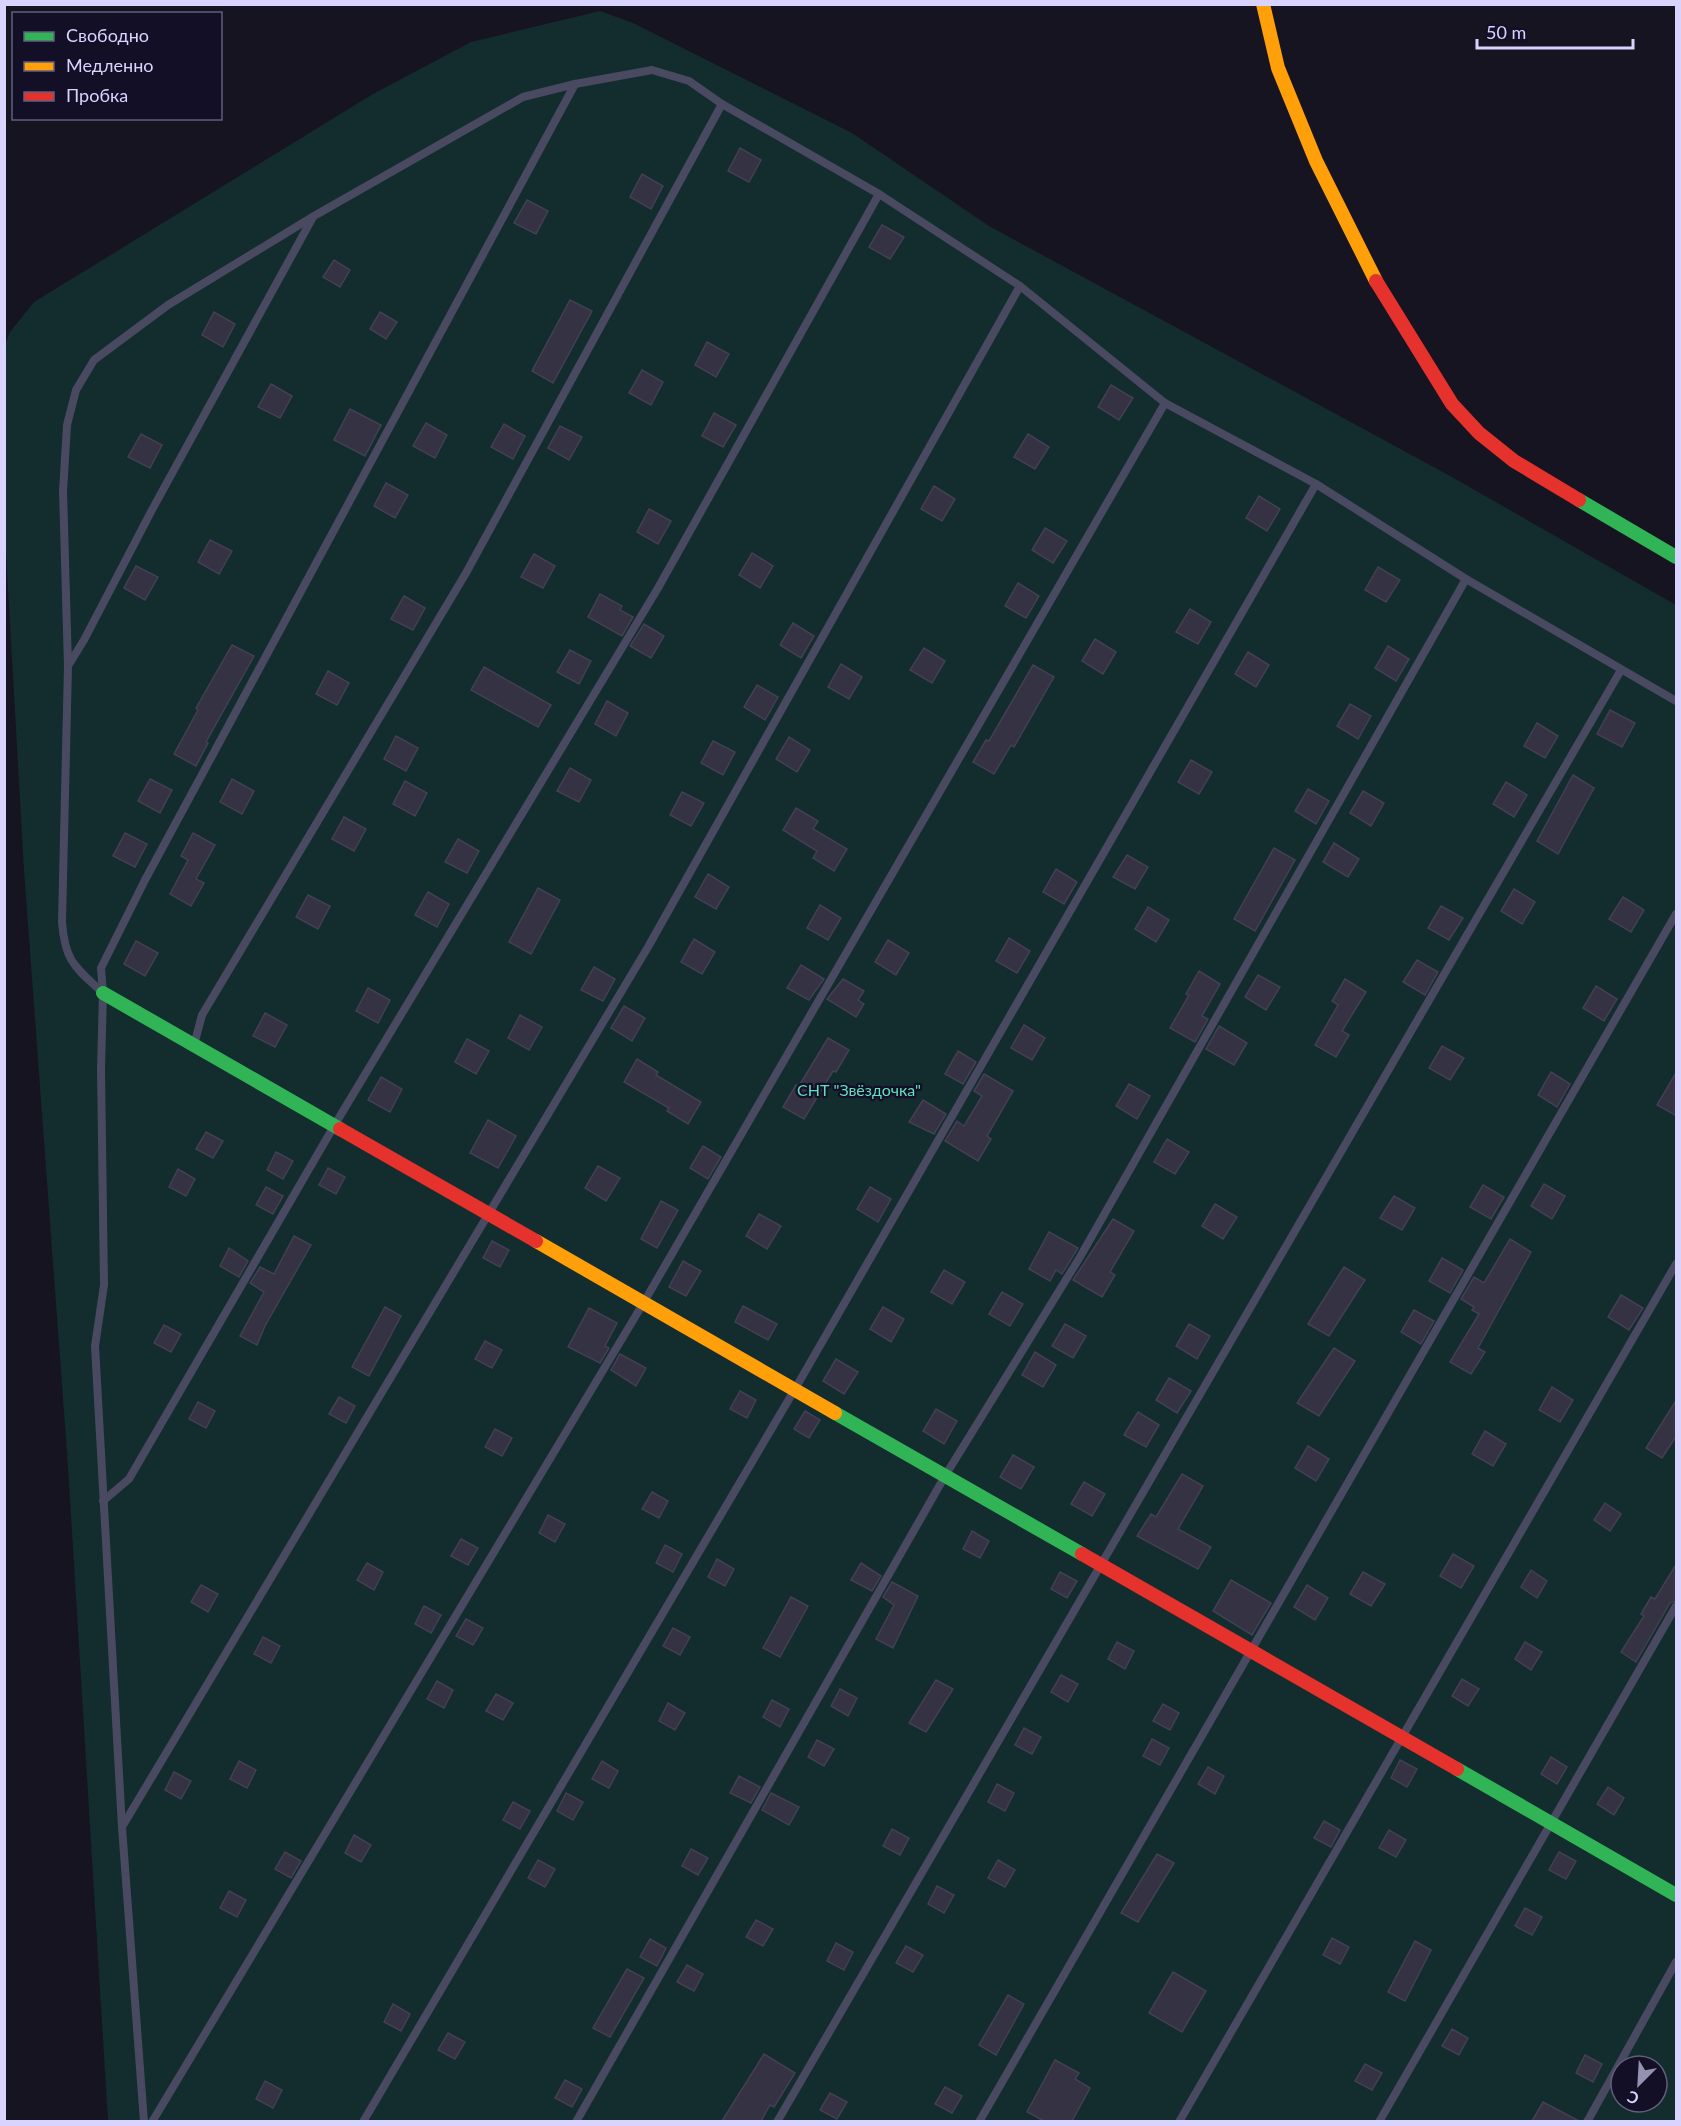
<svg xmlns="http://www.w3.org/2000/svg" width="1681" height="2126" font-family="Lato,sans-serif">
<rect width="100%" height="100%" fill="#161421"/>
<path fill="#132c2d" fill-rule="evenodd" d="M600 11 633 23 852 133 989 226 1452 477 1676 605V2121H108L68 1466 24 870 5 536 4 347 10 332 34 302 373 94 471 42ZM1621 2066H1657V2102H1621Z"/>
<g fill="#343243" stroke="#433f54" stroke-width="1.5">
<path d="M740 148 761 160 749 182 728 171Z"/>
<path d="M642 174 663 186 651 209 630 197Z"/>
<path d="M527 200 548 211 536 234 514 223Z"/>
<path d="M882 225 904 237 890 259 869 247Z"/>
<path d="M334 260 350 270 340 287 323 277Z"/>
<path d="M570 300 592 311 553 383 532 371Z"/>
<path d="M214 312 235 324 223 347 202 335Z"/>
<path d="M380 312 397 322 386 339 370 329Z"/>
<path d="M707 342 729 354 716 377 695 365Z"/>
<path d="M642 370 663 382 651 405 629 393Z"/>
<path d="M271 384 292 396 280 418 258 407Z"/>
<path d="M1111 385 1133 398 1119 420 1098 407Z"/>
<path d="M350 409 381 425 365 456 334 440Z"/>
<path d="M714 413 736 425 723 447 702 436Z"/>
<path d="M426 423 447 435 435 458 413 446Z"/>
<path d="M504 424 525 436 513 459 491 447Z"/>
<path d="M560 426 582 437 569 460 548 448Z"/>
<path d="M141 434 162 445 150 468 128 457Z"/>
<path d="M1028 434 1049 447 1035 469 1014 457Z"/>
<path d="M386 483 408 495 395 518 374 506Z"/>
<path d="M934 486 955 499 942 521 921 509Z"/>
<path d="M1259 496 1280 509 1267 531 1246 518Z"/>
<path d="M649 509 671 521 658 544 637 532Z"/>
<path d="M1045 528 1067 541 1053 563 1032 550Z"/>
<path d="M210 540 232 551 219 574 198 562Z"/>
<path d="M752 553 773 566 760 588 739 575Z"/>
<path d="M534 554 555 566 543 588 521 577Z"/>
<path d="M136 566 158 577 145 600 124 588Z"/>
<path d="M1378 567 1400 580 1386 602 1365 590Z"/>
<path d="M1018 583 1039 596 1026 618 1005 606Z"/>
<path d="M600 594 622 606 620 610 633 617 622 636 588 617Z"/>
<path d="M404 596 425 608 413 630 391 619Z"/>
<path d="M1190 609 1211 622 1198 644 1176 632Z"/>
<path d="M793 623 814 636 801 658 780 645Z"/>
<path d="M644 624 664 636 651 658 630 646Z"/>
<path d="M1095 639 1116 652 1103 674 1082 661Z"/>
<path d="M232 645 254 656 206 742 208 743 196 766 174 754 198 710 196 708Z"/>
<path d="M1388 646 1409 659 1396 681 1375 668Z"/>
<path d="M924 648 945 661 932 683 910 670Z"/>
<path d="M570 650 591 661 579 684 557 672Z"/>
<path d="M1248 652 1269 665 1256 687 1235 674Z"/>
<path d="M841 664 862 677 849 699 828 687Z"/>
<path d="M1033 665 1054 677 1014 747 1011 745 994 774 973 762 986 740 989 741Z"/>
<path d="M484 667 551 705 538 727 471 690Z"/>
<path d="M328 671 349 683 337 705 316 694Z"/>
<path d="M757 685 778 697 765 720 744 707Z"/>
<path d="M607 701 628 713 616 736 595 724Z"/>
<path d="M1350 704 1371 716 1358 739 1337 726Z"/>
<path d="M1610 710 1635 723 1622 747 1597 734Z"/>
<path d="M1537 723 1558 736 1545 758 1524 746Z"/>
<path d="M396 736 418 748 406 771 384 759Z"/>
<path d="M789 737 810 750 797 772 776 759Z"/>
<path d="M713 741 735 752 723 775 701 763Z"/>
<path d="M1191 760 1212 772 1199 794 1178 782Z"/>
<path d="M570 768 591 780 579 802 557 791Z"/>
<path d="M1573 775 1594 788 1558 854 1537 841Z"/>
<path d="M150 779 172 790 160 813 138 801Z"/>
<path d="M232 779 254 791 242 814 220 802Z"/>
<path d="M405 781 427 793 415 816 393 804Z"/>
<path d="M1506 782 1527 795 1514 817 1493 804Z"/>
<path d="M1308 789 1329 801 1316 824 1295 811Z"/>
<path d="M1363 791 1384 803 1371 826 1350 813Z"/>
<path d="M682 792 704 803 691 826 670 815Z"/>
<path d="M796 808 818 821 813 829 847 849 834 871 813 858 817 851 783 830Z"/>
<path d="M344 817 366 829 354 851 332 839Z"/>
<path d="M125 833 147 844 135 867 113 856Z"/>
<path d="M193 833 215 845 196 879 204 883 191 906 170 894 188 860 181 856Z"/>
<path d="M458 839 479 851 467 873 445 862Z"/>
<path d="M1334 843 1359 859 1348 877 1323 862Z"/>
<path d="M1274 848 1295 860 1255 931 1234 919Z"/>
<path d="M1127 855 1148 867 1135 889 1113 877Z"/>
<path d="M1056 869 1077 882 1064 904 1043 892Z"/>
<path d="M708 874 729 887 716 909 695 897Z"/>
<path d="M538 888 560 900 531 954 509 942Z"/>
<path d="M1514 889 1535 902 1522 924 1501 911Z"/>
<path d="M428 892 449 904 437 927 415 915Z"/>
<path d="M308 895 330 906 318 929 296 917Z"/>
<path d="M1623 897 1644 910 1631 932 1609 919Z"/>
<path d="M820 905 841 918 828 940 807 928Z"/>
<path d="M1441 906 1463 918 1449 940 1428 928Z"/>
<path d="M1148 907 1169 920 1156 942 1135 929Z"/>
<path d="M1009 938 1030 951 1017 973 996 961Z"/>
<path d="M694 939 715 952 702 974 681 962Z"/>
<path d="M888 940 909 953 896 975 875 962Z"/>
<path d="M136 941 158 953 145 976 124 964Z"/>
<path d="M1417 960 1438 972 1425 995 1403 982Z"/>
<path d="M801 965 824 979 809 1000 787 988Z"/>
<path d="M594 967 615 979 603 1001 581 990Z"/>
<path d="M1199 971 1220 984 1202 1016 1208 1019 1195 1042 1170 1028 1189 995 1186 994Z"/>
<path d="M1258 975 1280 987 1266 1010 1245 997Z"/>
<path d="M843 979 864 991 858 1000 864 1004 856 1017 827 999Z"/>
<path d="M1345 979 1366 992 1342 1031 1349 1035 1336 1057 1315 1045 1338 1005 1332 1001Z"/>
<path d="M1596 986 1617 999 1604 1021 1583 1008Z"/>
<path d="M368 988 390 1000 378 1023 356 1011Z"/>
<path d="M624 1006 645 1018 632 1041 611 1028Z"/>
<path d="M265 1013 287 1025 275 1047 253 1036Z"/>
<path d="M520 1015 542 1027 529 1050 508 1038Z"/>
<path d="M1024 1025 1045 1038 1032 1060 1011 1048Z"/>
<path d="M1219 1026 1247 1043 1234 1065 1206 1049Z"/>
<path d="M828 1038 849 1050 836 1072 833 1071 804 1119 783 1107 796 1085 799 1086Z"/>
<path d="M467 1039 489 1051 476 1074 455 1062Z"/>
<path d="M1442 1046 1464 1058 1450 1080 1429 1068Z"/>
<path d="M958 1051 976 1062 963 1084 945 1074Z"/>
<path d="M637 1059 658 1072 656 1075 701 1102 688 1124 667 1111 669 1108 624 1082Z"/>
<path d="M1677 1071V1116L1657 1105Z"/>
<path d="M1551 1072 1570 1084 1557 1107 1538 1095Z"/>
<path d="M984 1074 1013 1091 987 1136 991 1139 978 1161 945 1141 957 1121 964 1126 982 1096 974 1091Z"/>
<path d="M381 1077 402 1089 390 1112 368 1100Z"/>
<path d="M1129 1084 1150 1096 1137 1119 1116 1106Z"/>
<path d="M923 1100 946 1114 934 1134 909 1122Z"/>
<path d="M488 1120 516 1136 498 1168 470 1153Z"/>
<path d="M206 1132 223 1141 213 1158 196 1149Z"/>
<path d="M1167 1139 1189 1152 1175 1174 1154 1162Z"/>
<path d="M703 1146 721 1157 708 1179 690 1168Z"/>
<path d="M276 1152 293 1161 283 1179 267 1170Z"/>
<path d="M598 1166 620 1178 606 1201 585 1188Z"/>
<path d="M328 1168 345 1177 336 1194 319 1185Z"/>
<path d="M178 1169 195 1179 186 1196 169 1187Z"/>
<path d="M1544 1184 1565 1196 1552 1219 1531 1206Z"/>
<path d="M1483 1185 1504 1197 1491 1219 1470 1207Z"/>
<path d="M266 1187 283 1196 273 1214 256 1205Z"/>
<path d="M870 1187 891 1199 878 1222 857 1209Z"/>
<path d="M1394 1196 1415 1208 1402 1230 1380 1218Z"/>
<path d="M661 1201 678 1210 657 1248 641 1239Z"/>
<path d="M1215 1204 1237 1217 1223 1239 1202 1226Z"/>
<path d="M759 1214 781 1226 767 1249 746 1236Z"/>
<path d="M1113 1219 1134 1231 1110 1272 1115 1275 1102 1297 1073 1280Z"/>
<path d="M1049 1232 1078 1248 1062 1274 1056 1270 1050 1281 1029 1269Z"/>
<path d="M294 1236 311 1245 265 1326 257 1345 240 1336 264 1292 250 1283 260 1267 274 1274Z"/>
<path d="M1510 1239 1531 1252 1478 1348 1485 1352 1471 1374 1450 1362 1479 1314 1472 1310 1474 1307 1461 1299 1474 1277 1484 1283Z"/>
<path d="M492 1241 509 1250 500 1267 483 1258Z"/>
<path d="M229 1248 248 1261 239 1277 220 1266Z"/>
<path d="M1442 1258 1463 1270 1450 1293 1429 1281Z"/>
<path d="M683 1261 701 1271 686 1296 669 1287Z"/>
<path d="M1344 1267 1365 1280 1329 1336 1308 1324Z"/>
<path d="M944 1270 965 1282 952 1304 931 1292Z"/>
<path d="M1002 1292 1023 1304 1010 1326 989 1314Z"/>
<path d="M1621 1295 1643 1308 1629 1330 1608 1317Z"/>
<path d="M743 1306 777 1324 768 1340 735 1322Z"/>
<path d="M385 1307 401 1316 369 1376 352 1367Z"/>
<path d="M883 1307 904 1319 891 1342 870 1329Z"/>
<path d="M589 1308 617 1323 605 1346 609 1348 600 1363 568 1347Z"/>
<path d="M1414 1310 1434 1321 1421 1344 1401 1332Z"/>
<path d="M1065 1324 1086 1336 1073 1358 1052 1346Z"/>
<path d="M1189 1324 1210 1336 1197 1359 1176 1346Z"/>
<path d="M164 1325 181 1334 171 1352 154 1343Z"/>
<path d="M485 1341 502 1350 492 1368 475 1359Z"/>
<path d="M1334 1348 1355 1361 1319 1416 1297 1403Z"/>
<path d="M1035 1352 1056 1365 1043 1387 1022 1375Z"/>
<path d="M620 1354 646 1368 636 1386 611 1370Z"/>
<path d="M836 1359 858 1372 844 1394 823 1381Z"/>
<path d="M1169 1378 1191 1391 1177 1413 1156 1400Z"/>
<path d="M1552 1387 1573 1400 1560 1422 1539 1410Z"/>
<path d="M740 1391 756 1400 747 1418 730 1409Z"/>
<path d="M339 1397 355 1406 346 1423 329 1414Z"/>
<path d="M1677 1399V1435L1662 1458 1646 1448Z"/>
<path d="M198 1402 215 1411 206 1428 189 1419Z"/>
<path d="M936 1409 957 1421 944 1444 923 1431Z"/>
<path d="M805 1411 820 1420 809 1438 794 1429Z"/>
<path d="M1138 1412 1159 1425 1146 1447 1124 1435Z"/>
<path d="M495 1429 512 1438 502 1456 485 1447Z"/>
<path d="M1485 1431 1506 1444 1493 1466 1472 1454Z"/>
<path d="M1308 1446 1329 1459 1316 1481 1295 1468Z"/>
<path d="M1013 1455 1034 1467 1021 1489 1000 1477Z"/>
<path d="M1182 1474 1203 1486 1178 1529 1211 1547 1198 1569 1137 1536 1151 1514 1156 1517Z"/>
<path d="M1084 1482 1105 1494 1092 1516 1071 1504Z"/>
<path d="M652 1492 668 1501 659 1518 642 1509Z"/>
<path d="M1605 1503 1621 1514 1610 1531 1594 1520Z"/>
<path d="M548 1515 565 1524 555 1542 539 1533Z"/>
<path d="M972 1531 989 1541 980 1558 963 1549Z"/>
<path d="M461 1539 478 1548 468 1565 451 1556Z"/>
<path d="M665 1545 682 1554 673 1572 656 1563Z"/>
<path d="M1453 1554 1474 1566 1461 1588 1440 1576Z"/>
<path d="M717 1559 734 1569 725 1586 708 1577Z"/>
<path d="M367 1563 383 1572 374 1590 357 1580Z"/>
<path d="M861 1563 881 1576 872 1591 851 1580Z"/>
<path d="M1677 1563V1600L1670 1603 1636 1662 1621 1652 1644 1616 1641 1614 1651 1597 1655 1599Z"/>
<path d="M1531 1570 1547 1581 1537 1598 1521 1587Z"/>
<path d="M1060 1572 1077 1581 1067 1598 1051 1589Z"/>
<path d="M1363 1572 1385 1584 1371 1606 1350 1594Z"/>
<path d="M1231 1580 1271 1603 1252 1635 1213 1611Z"/>
<path d="M892 1582 918 1596 893 1648 876 1639 894 1605 883 1597Z"/>
<path d="M201 1585 218 1594 208 1612 191 1602Z"/>
<path d="M1307 1585 1328 1598 1315 1620 1294 1607Z"/>
<path d="M791 1597 808 1606 780 1657 763 1648Z"/>
<path d="M424 1606 441 1615 431 1633 415 1624Z"/>
<path d="M466 1619 483 1628 473 1645 456 1636Z"/>
<path d="M673 1628 690 1637 680 1655 663 1646Z"/>
<path d="M263 1637 280 1646 271 1663 254 1654Z"/>
<path d="M1117 1642 1134 1651 1125 1669 1108 1659Z"/>
<path d="M1525 1642 1542 1652 1531 1670 1515 1659Z"/>
<path d="M1061 1675 1078 1684 1068 1702 1051 1692Z"/>
<path d="M1462 1679 1479 1689 1468 1706 1452 1696Z"/>
<path d="M936 1680 953 1689 926 1732 909 1723Z"/>
<path d="M437 1681 453 1690 444 1708 427 1699Z"/>
<path d="M840 1689 857 1698 848 1716 831 1706Z"/>
<path d="M496 1694 513 1703 503 1720 486 1711Z"/>
<path d="M772 1700 789 1709 780 1727 763 1717Z"/>
<path d="M668 1703 685 1713 675 1730 659 1721Z"/>
<path d="M1163 1704 1179 1713 1170 1730 1153 1721Z"/>
<path d="M1024 1728 1041 1737 1032 1754 1015 1745Z"/>
<path d="M1152 1739 1169 1748 1160 1765 1143 1756Z"/>
<path d="M817 1740 834 1749 824 1766 808 1757Z"/>
<path d="M1551 1757 1567 1767 1557 1784 1541 1774Z"/>
<path d="M1400 1760 1417 1769 1407 1787 1391 1778Z"/>
<path d="M239 1761 256 1770 247 1788 230 1779Z"/>
<path d="M602 1761 618 1771 609 1788 592 1779Z"/>
<path d="M1208 1767 1224 1776 1215 1794 1198 1784Z"/>
<path d="M174 1772 191 1781 181 1799 165 1790Z"/>
<path d="M739 1776 760 1787 751 1803 730 1793Z"/>
<path d="M997 1784 1014 1793 1005 1811 988 1802Z"/>
<path d="M1608 1787 1624 1798 1614 1815 1597 1804Z"/>
<path d="M566 1793 583 1802 573 1820 557 1811Z"/>
<path d="M771 1793 799 1807 789 1825 762 1810Z"/>
<path d="M513 1802 530 1811 520 1829 503 1820Z"/>
<path d="M1324 1821 1340 1830 1331 1847 1314 1838Z"/>
<path d="M892 1829 909 1838 900 1855 883 1846Z"/>
<path d="M1389 1830 1406 1840 1396 1857 1379 1848Z"/>
<path d="M354 1835 371 1845 361 1862 345 1853Z"/>
<path d="M691 1849 708 1858 698 1875 682 1866Z"/>
<path d="M285 1852 301 1861 291 1878 275 1869Z"/>
<path d="M1559 1852 1576 1861 1566 1879 1549 1870Z"/>
<path d="M1157 1854 1174 1863 1138 1922 1121 1913Z"/>
<path d="M538 1860 555 1869 545 1887 528 1878Z"/>
<path d="M998 1860 1015 1870 1005 1887 988 1878Z"/>
<path d="M937 1886 954 1895 944 1913 928 1904Z"/>
<path d="M229 1891 246 1900 237 1917 220 1908Z"/>
<path d="M1525 1908 1542 1917 1532 1935 1515 1926Z"/>
<path d="M756 1920 773 1929 763 1946 746 1937Z"/>
<path d="M1332 1938 1349 1947 1340 1964 1323 1955Z"/>
<path d="M650 1939 666 1948 657 1966 640 1957Z"/>
<path d="M1415 1941 1431 1950 1405 2001 1388 1992Z"/>
<path d="M836 1943 853 1952 844 1970 827 1961Z"/>
<path d="M906 1946 923 1955 913 1972 896 1963Z"/>
<path d="M687 1965 703 1974 694 1991 677 1982Z"/>
<path d="M627 1969 644 1978 610 2037 593 2028Z"/>
<path d="M1173 1972 1206 1991 1182 2032 1149 2013Z"/>
<path d="M1008 1995 1024 2004 996 2055 979 2045Z"/>
<path d="M393 2004 410 2014 401 2031 384 2022Z"/>
<path d="M1452 2029 1468 2038 1459 2055 1442 2046Z"/>
<path d="M448 2033 465 2042 455 2059 438 2050Z"/>
<path d="M764 2054 795 2073 774 2107 770 2105 761 2121H722Z"/>
<path d="M1585 2055 1602 2064 1593 2082 1576 2073Z"/>
<path d="M1055 2060 1079 2073 1075 2079 1090 2088 1072 2121H1044L1027 2112Z"/>
<path d="M1365 2064 1382 2073 1372 2090 1355 2081Z"/>
<path d="M565 2080 582 2089 572 2107 555 2098Z"/>
<path d="M265 2081 282 2090 273 2108 256 2099Z"/>
<path d="M945 2087 962 2096 952 2113 935 2104Z"/>
<path d="M830 2093 847 2102 837 2119 820 2110Z"/>
<path d="M1543 2102 1579 2121H1532Z"/>
</g>
<g fill="none" stroke-linecap="round" stroke-linejoin="round">
<g stroke="#4a4962" stroke-width="8">
<path d="M68 666 84 640 153 508 313 217"/>
<path d="M103 993 101 968 145 880 575 84"/>
<path d="M194 1045 202 1015 466 573 722 104"/>
<path d="M103 1501 129 1479 334 1126 658 588 879 194"/>
<path d="M122 1827 648 947 1020 286"/>
<path d="M144 2122 122 1827 95 1346 104 1285 101 1069 103 993C75 967 65 962 62 922L68 666 63 491 67 425 76 390 94 360 168 305 314 216 523 97 575 84 652 70 689 81 722 104 879 194 1020 286 1165 403 1316 484 1466 579 1676 701"/>
<path d="M152 2122 644 1302 1165 403"/>
<path d="M363 2122 795 1389 1316 484"/>
<path d="M576 2122 945 1476 1080 1257 1466 579"/>
<path d="M777 2122 1621 670"/>
<path d="M979 2122 1676 914"/>
<path d="M1179 2122 1676 1264"/>
<path d="M1379 2122 1676 1606"/>
<path d="M1587 2122 1676 1962"/>
</g>
<g stroke="#30b455" stroke-width="14">
<path d="M1579 500 1676 557"/>
<path d="M103 993 340 1129"/>
<path d="M835 1413 1082 1554"/>
<path d="M1457 1769 1676 1895"/>
</g>
<g stroke="#ff9f0a" stroke-width="14">
<path d="M1263 4 1278 68 1316 161 1376 281"/>
<path d="M536 1241 835 1413"/>
</g>
<g stroke="#e5322d" stroke-width="14">
<path d="M1376 281 1452 404 1479 433 1514 461 1579 500"/>
<path d="M340 1129 536 1241"/>
<path d="M1082 1554 1457 1769"/>
</g>
</g>
<g text-anchor="middle" dominant-baseline="central" stroke-width="4.5" stroke-linejoin="round" paint-order="stroke">
<g font-size="16" fill="#5fe0c0" stroke="#130f26">
<text x="859" y="1089">СНТ "Звёздочка"</text>
</g>
</g>
<rect width="1681" height="2126" fill="none" stroke="#d9d4ff" stroke-width="12"/>
<rect x="12" y="12" width="210" height="108" fill="#130f26" stroke="#625e7d" stroke-width="1.5"/>
<rect x="24" y="32" width="30" height="9" fill="#30b455" stroke="#625e7d" stroke-width="1.5"/>
<text x="66" y="42" font-size="18" fill="#d9d4ff">Свободно</text>
<rect x="24" y="62" width="30" height="9" fill="#ff9f0a" stroke="#625e7d" stroke-width="1.5"/>
<text x="66" y="72" font-size="18" fill="#d9d4ff">Медленно</text>
<rect x="24" y="92" width="30" height="9" fill="#e5322d" stroke="#625e7d" stroke-width="1.5"/>
<text x="66" y="102" font-size="18" fill="#d9d4ff">Пробка</text>
<g transform="translate(1639 2084) rotate(204)"><circle r="28" fill="#130f26" stroke="#625e7d" stroke-width="1.5"/>
<path d="M0-4.5L10 22L0 15L-10 22Z" fill="#9591b1"/>
<text y="-9" font-size="16" font-weight="bold" text-anchor="middle" fill="#d9d4ff">С</text>
</g>
<path d="M1477 39v9h156v-9" fill="none" stroke="#d9d4ff" stroke-width="3"/>
<text x="1486" y="39" font-size="18" fill="#d9d4ff" stroke="#130f26" stroke-width="4.5" paint-order="stroke">50 m</text>
</svg>
